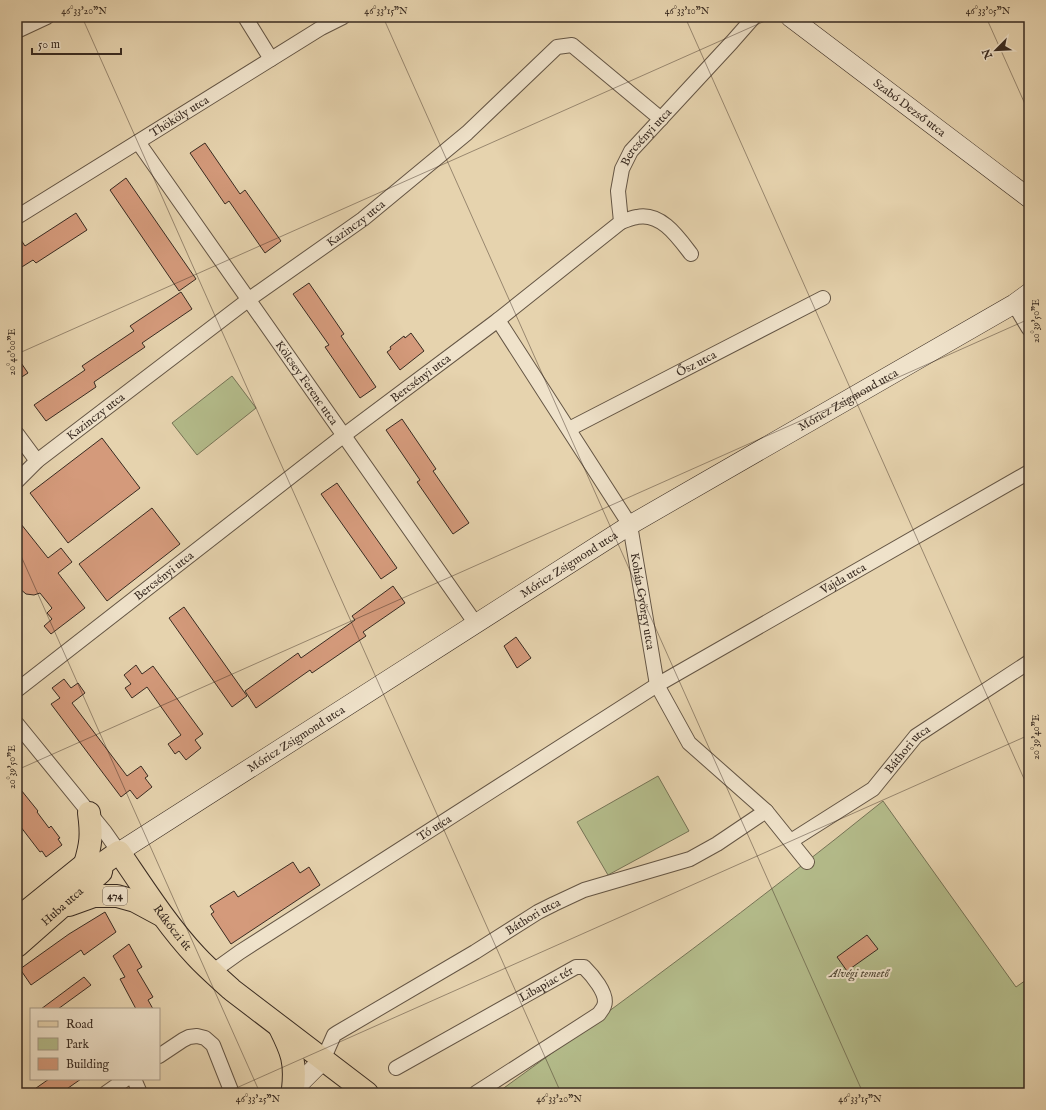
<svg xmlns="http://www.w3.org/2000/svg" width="1046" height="1110" font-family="'IM FELL English',serif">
<rect width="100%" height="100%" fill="#e6d3ae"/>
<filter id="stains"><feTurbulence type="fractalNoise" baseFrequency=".005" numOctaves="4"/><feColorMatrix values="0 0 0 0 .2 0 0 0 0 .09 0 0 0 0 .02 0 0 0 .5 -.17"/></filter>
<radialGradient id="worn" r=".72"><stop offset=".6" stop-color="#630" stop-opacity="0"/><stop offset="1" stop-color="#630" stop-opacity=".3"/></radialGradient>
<g fill="#b4bc8b" stroke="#767456">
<path d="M232 376 256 408 197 455 172 423Z"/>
<path d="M658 776 689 831 608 875 577 822Z"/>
<path d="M883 801 1016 987 1029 978V1093H497C628 998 758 902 883 801Z"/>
</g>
<g fill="#d49a7b" stroke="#392b21">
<path d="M205 143 240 194 245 190 281 241 265 253 229 201 225 204 190 153Z"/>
<path d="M126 178 196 279 179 291 110 190Z"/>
<path d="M76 213 87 230 36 263 33 260 17 270V234L25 246Z"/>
<path d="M309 283 344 334 341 336 376 387 360 398 325 347 329 345 293 294Z"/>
<path d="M181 292 192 309 142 343 145 347 94 382 96 387 46 421 34 405 85 370 82 366 134 331 130 326Z"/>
<path d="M411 333 424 351 400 370 387 352 391 349 390 347 404 336 405 338Z"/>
<path d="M17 357 28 373 17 380Z"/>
<path d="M402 419 436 469 433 471 469 523 453 534 417 482 420 480 386 430Z"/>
<path d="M102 438 140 488 68 543 30 493Z"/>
<path d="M337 483 397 568 381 579 321 494Z"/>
<path d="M152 508 180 544 107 601 79 564Z"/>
<path d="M17 519 48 558 61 548 72 562 58 573 85 608 51 634 44 626 52 619 47 613 52 608 40 593 34 595 26 594 19 588 17 583V578L21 569 17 564Z"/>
<path d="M393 586 405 603 363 632 366 636 312 673 310 670 256 708 245 691 298 653 301 658 355 620 352 616Z"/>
<path d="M184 607 247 696 232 707 169 618Z"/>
<path d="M516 637 531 658 517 668 504 646Z"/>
<path d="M136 665 142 674 153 666 203 734 195 740 201 748 186 760 179 751 175 754 168 744 181 735 147 687 132 698 125 688 131 684 124 675Z"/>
<path d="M64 679 71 688 78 683 85 693 72 703 127 776 141 766 148 776 145 778 152 787 137 799 130 790 121 797 51 704 60 698 52 688Z"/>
<path d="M17 785 38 811 37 812 49 828 51 826 60 838 58 839 62 845 46 857 42 851 40 852 17 822Z"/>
<path d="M293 862 300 873 309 867 320 885 231 944 211 914 214 912 210 906 234 891 238 897Z"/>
<path d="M105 912 116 932 84 955 81 950 31 985 20 969 69 934Z"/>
<path d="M867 935 878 949 847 971 837 957Z"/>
<path d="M129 944 142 967 137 970 153 997 148 1000 153 1009H136L120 979 125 977 113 956Z"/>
<path d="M84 977 91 985 58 1009H41Z"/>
<path d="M49 1079H81L61 1093H29Z"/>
</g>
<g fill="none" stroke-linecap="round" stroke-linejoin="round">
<g stroke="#645544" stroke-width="16">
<g id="minor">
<path d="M245 17 271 59"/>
<path d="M17 31 47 17"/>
<path id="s1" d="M138 142 476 624"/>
<path id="s2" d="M17 217 321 28 343 17"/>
<path d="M621 222C626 220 631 218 637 217 661 212 678 237 691 254"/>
<path d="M1014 304 1029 329"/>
<path id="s3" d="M498 320 630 525 657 685 689 743 766 811 807 862"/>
<path id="s4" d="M569 429 823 298"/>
<path d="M17 434 37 461"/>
<path id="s5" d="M17 481 37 461 248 300 363 219 467 133 557 47 572 45 661 119"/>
<path id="s6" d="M17 690 343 436 498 320 621 222 618 191 622 169 631 151 732 42 754 17"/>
<path d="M17 724 105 832 119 852"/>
<path id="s7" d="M791 841 873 789 916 736 1029 662"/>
<path id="s8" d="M212 972 240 952 657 685 1029 472"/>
<path d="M159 1056 183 1040 189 1037 197 1036 205 1038 213 1045 232 1093"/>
<path id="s9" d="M323 1060 334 1035 337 1033 475 952 538 912 554 904 584 890 690 859 717 844 766 811"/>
<path id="s10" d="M396 1068 576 967H584C591 974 609 994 604 1006 603 1009 600 1012 599 1014L476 1093"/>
<path d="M134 1079 140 1093"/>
<path d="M106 1093 126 1079"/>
</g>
</g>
<g stroke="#392b21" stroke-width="20">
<g id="secondary">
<path id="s11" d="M790 17 1029 198"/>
<path id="s12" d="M119 852 630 525 1014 304 1029 293"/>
<path d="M290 1093 323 1060"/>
</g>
</g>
<g stroke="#392b21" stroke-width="24">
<g id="primary">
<path d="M85 864C91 844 92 835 89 813"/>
<path d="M69 905 94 896H117L135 901 161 915"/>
<path id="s13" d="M17 919 85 864H102L119 852C143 887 167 925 196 956 207 968 220 979 232 990L367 1093"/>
<path id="s14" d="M17 946 101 872 102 864"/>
<path d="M280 1028C292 1052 296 1062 293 1089"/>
</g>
</g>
<use href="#minor" stroke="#efe2ca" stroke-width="14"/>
<use href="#secondary" stroke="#efe2ca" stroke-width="19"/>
<use href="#primary" stroke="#e6d3ae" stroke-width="22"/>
</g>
<path fill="none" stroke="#392b21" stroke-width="1" stroke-opacity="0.45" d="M82 17 561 1093M383 17 863 1093M685 17 1029 790M986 17 1029 113M17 354 774 17M17 547 260 1093M17 770 1029 319M225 1093 1029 735"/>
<g text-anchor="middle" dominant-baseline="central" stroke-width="4" stroke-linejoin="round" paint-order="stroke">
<rect fill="#efe2ca" stroke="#706254" stroke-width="1" x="103" y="887" width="24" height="18" rx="3"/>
<g font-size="11" font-weight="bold" fill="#392b21">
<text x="115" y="896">474</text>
</g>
<g font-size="12" fill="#392b21" stroke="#efe2ca">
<text stroke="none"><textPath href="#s11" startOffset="150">Szabó Dezső utca</textPath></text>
<text stroke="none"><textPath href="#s2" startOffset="191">Thököly utca</textPath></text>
<text stroke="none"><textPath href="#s6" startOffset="858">Bercsényi utca</textPath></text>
<text stroke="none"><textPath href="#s5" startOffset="426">Kazinczy utca</textPath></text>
<text stroke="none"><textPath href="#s4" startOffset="143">Ősz utca</textPath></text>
<text stroke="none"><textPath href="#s6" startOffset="510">Bercsényi utca</textPath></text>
<text stroke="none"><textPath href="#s1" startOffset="294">Kölcsey Ferenc utca</textPath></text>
<text stroke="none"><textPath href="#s12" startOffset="858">Móricz Zsigmond utca</textPath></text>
<text stroke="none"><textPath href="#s5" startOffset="102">Kazinczy utca</textPath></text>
<text stroke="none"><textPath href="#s12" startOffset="534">Móricz Zsigmond utca</textPath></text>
<text stroke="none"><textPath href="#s6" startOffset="186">Bercsényi utca</textPath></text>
<text stroke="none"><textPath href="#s8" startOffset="744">Vajda utca</textPath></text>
<text stroke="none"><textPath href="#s3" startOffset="321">Kohán György utca</textPath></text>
<text stroke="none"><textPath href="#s12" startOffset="210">Móricz Zsigmond utca</textPath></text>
<text stroke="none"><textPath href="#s7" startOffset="150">Báthori utca</textPath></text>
<text stroke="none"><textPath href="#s8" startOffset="265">Tó utca</textPath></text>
<text stroke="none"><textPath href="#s14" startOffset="60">Huba utca</textPath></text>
<text stroke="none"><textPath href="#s9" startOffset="259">Báthori utca</textPath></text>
<text stroke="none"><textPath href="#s13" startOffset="218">Rákóczi út</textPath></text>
<text stroke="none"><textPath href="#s10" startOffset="172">Libapiac tér</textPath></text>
</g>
<g font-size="12" font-style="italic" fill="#524836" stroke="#efe2ca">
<text x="859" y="973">Alvégi temető</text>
</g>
</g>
<rect width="1046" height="1110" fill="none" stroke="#e6d3ae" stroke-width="44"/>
<rect x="30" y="1008" width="130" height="72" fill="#efe2ca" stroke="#a69986"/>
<rect x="38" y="1021" width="20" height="6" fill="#e6d3ae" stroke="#a69986"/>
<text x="66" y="1028" font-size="12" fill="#392b21">Road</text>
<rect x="38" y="1038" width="20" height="12" fill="#b4bc8b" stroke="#a69986"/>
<text x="66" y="1048" font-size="12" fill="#392b21">Park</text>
<rect x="38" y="1058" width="20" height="12" fill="#d49a7b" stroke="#a69986"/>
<text x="66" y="1068" font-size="12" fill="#392b21">Building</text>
<g transform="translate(996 50) rotate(246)" stroke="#efe2ca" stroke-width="3" paint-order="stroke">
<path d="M0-3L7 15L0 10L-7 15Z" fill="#392b21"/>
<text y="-6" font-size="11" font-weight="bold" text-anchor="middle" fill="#392b21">N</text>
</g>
<path d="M32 48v6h89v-6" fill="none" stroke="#392b21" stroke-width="2"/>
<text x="38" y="48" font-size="12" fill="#392b21" stroke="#efe2ca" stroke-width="3" paint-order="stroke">50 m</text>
<rect x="22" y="22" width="1002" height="1066" fill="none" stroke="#392b21" stroke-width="1.5"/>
<g font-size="10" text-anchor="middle" fill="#392b21">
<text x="84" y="14">46°33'20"N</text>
<text x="386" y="14">46°33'15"N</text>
<text x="687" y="14">46°33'10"N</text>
<text x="988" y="14">46°33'05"N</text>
<text transform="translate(1035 321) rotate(-90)" y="4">20°39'50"E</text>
<text transform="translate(11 352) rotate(-90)" y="4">20°40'00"E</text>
<text transform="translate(1035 737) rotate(-90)" y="4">20°39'40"E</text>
<text transform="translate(11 767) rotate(-90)" y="4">20°39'50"E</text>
<text x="258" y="1102">46°33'25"N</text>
<text x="559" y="1102">46°33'20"N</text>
<text x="860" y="1102">46°33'15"N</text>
</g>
<rect width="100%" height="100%" filter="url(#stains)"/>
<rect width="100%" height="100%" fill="url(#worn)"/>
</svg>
